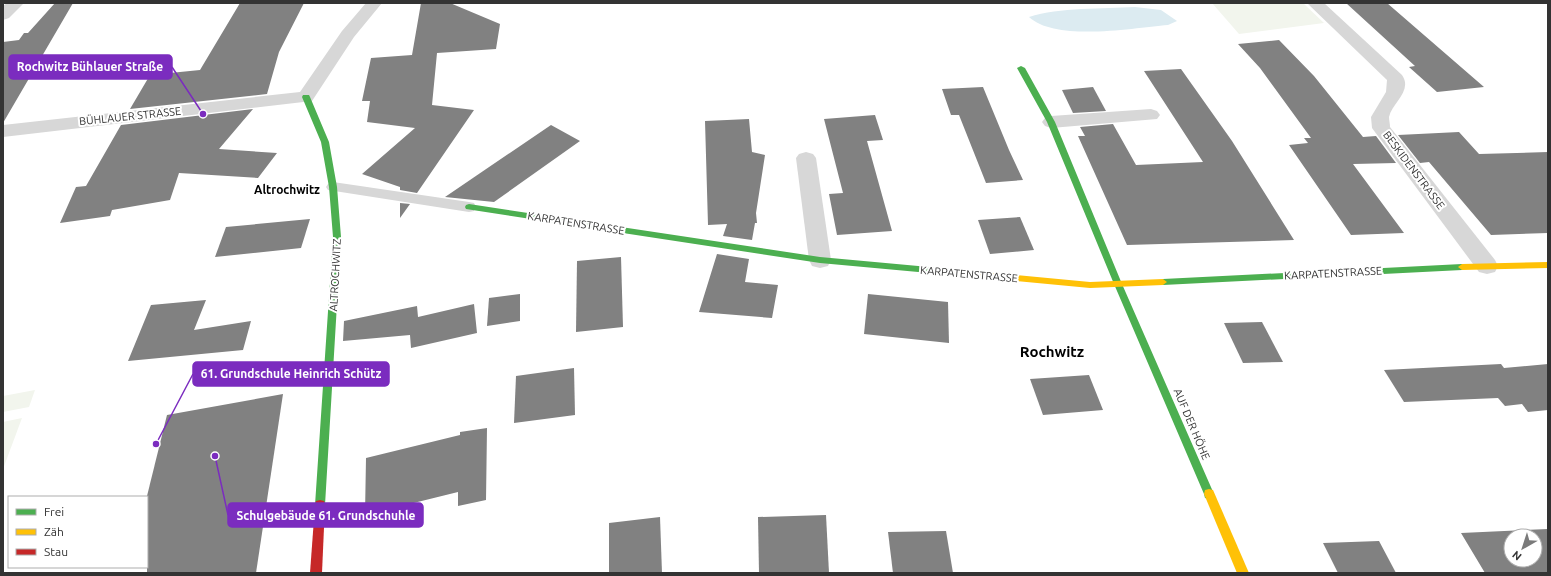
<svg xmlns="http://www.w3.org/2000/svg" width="1551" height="576" font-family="Ubuntu,sans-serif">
<rect width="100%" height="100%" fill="#fff"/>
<g fill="#f2f5ed">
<path d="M1212 3H1303L1324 23 1239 34Z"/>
<path d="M35 390 29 407 3 412V396Z"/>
<path d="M22 418 3 469V422Z"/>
</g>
<path fill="#dcebf1" d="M1135 7 1161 10 1177 21 1168 25C1133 28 1056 42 1029 17 1060 7 1102 9 1135 7Z"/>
<g fill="#818181" fill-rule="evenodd">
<path d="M55 3H73L3 123V42L19 40 24 33H28Z"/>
<path d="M240 3H304L279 52 267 94 130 109 150 75 200 70Z"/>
<path d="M421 3H450L500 24 496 49 437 53 432 105 474 110 417 193 400 190V187L362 174 415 128 367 122 370 101H362L371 58 412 55Z"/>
<path d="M1346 3H1387L1484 87 1437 92 1409 67 1415 66Z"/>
<path d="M1279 40 1314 76 1363 137 1376 136 1396 163 1353 164 1404 233 1351 235 1289 145 1308 143 1304 138H1311L1260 68 1238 44Z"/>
<path d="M1181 69 1232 141 1294 240 1127 245 1078 136H1085L1080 127 1113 124 1136 165 1203 162 1144 71Z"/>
<path d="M983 87 1009 150 1023 180 986 183 959 115H951L942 89Z"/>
<path d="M1093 87 1106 111 1073 113 1062 90Z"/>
<path d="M253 109 219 149 277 153 258 178 179 173 170 200 112 210 110 216 60 223 76 187 86 186 121 125Z"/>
<path d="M875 115 883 140 867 141 892 231 837 235 829 194 843 193 824 119Z"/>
<path d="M749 119 752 152 765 155 756 213 757 223H755L752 240 723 236 727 224 708 225 705 121Z"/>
<path d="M551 125 580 141 494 202 445 197Z"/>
<path d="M1459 132 1479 154 1548 152V233L1491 235 1429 162 1420 163 1398 135Z"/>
<path d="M400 203 410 204 400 218Z"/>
<path d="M1020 217 1034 250 990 254 978 220Z"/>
<path d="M310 219 301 248 215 257 226 227Z"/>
<path d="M717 254 749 259 745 282 778 285 772 318 699 312Z"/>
<path d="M621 257 623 327 576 332 577 261Z"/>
<path d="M520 294V321L487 326 489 298Z"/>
<path d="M868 294 948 302 949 343 864 334Z"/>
<path d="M206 300 194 330 251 321 243 350 128 361 151 305Z"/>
<path d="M474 304 477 333 411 348 410 335 343 341 344 321 417 306 418 317Z"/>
<path d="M1262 322 1283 362 1243 363 1224 323Z"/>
<path d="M1501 364 1504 368 1548 364V410L1528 412 1522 404 1505 406 1498 398 1404 402 1384 370Z"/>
<path d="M574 368 575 415 514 423 516 376Z"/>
<path d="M1089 375 1103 410 1043 415 1030 379Z"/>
<path d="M283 394 256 573H147V496L167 415Z"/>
<path d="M487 428 486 500 458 506V492L365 515 366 458 460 435V432Z"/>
<path d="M826 515 829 573H759L758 517Z"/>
<path d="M660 517 662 573H609V523Z"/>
<path d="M1548 529V573H1485L1461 533ZM1511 536H1535V560H1511Z"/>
<path d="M946 531 953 573H893L888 532Z"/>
<path d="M1379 541 1396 573H1338L1323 543Z"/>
</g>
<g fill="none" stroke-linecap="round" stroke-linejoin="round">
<path fill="#d7d7d7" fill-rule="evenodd" d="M333 182 469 202 474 203 476 207 474 211 469 212 328 190 326 187 328 184Z"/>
<g fill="#d7d7d7" fill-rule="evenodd">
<path d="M7 3H24L9 18 3 20V6Z"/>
<path d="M366 3H382L354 37 312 101 3 137V125L300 92 342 31Z"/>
<path d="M1307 3H1324L1402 75C1413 91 1392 103 1389 117 1389 120 1390 124 1390 127L1495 260 1498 266 1495 272 1487 274 1479 272 1372 128 1371 117 1386 92 1387 80Z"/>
<path d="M1151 109 1157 111 1160 115 1157 119 1051 128 1045 126 1042 122 1045 118 1051 116Z"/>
<path d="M806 152 813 154 816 158 831 260 828 266 820 268 812 266 809 260 796 158 799 154Z"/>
</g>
<g fill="#4caf50" fill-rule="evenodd">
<path d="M1021 66 1025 68 1055 122 1122 284 1214 494 1213 498 1209 499 1205 498 1204 494 1114 284 1047 122 1017 68Z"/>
<path d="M303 95H309L310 97 329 142 337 187 341 237 325 505 324 509 320 510 316 509 315 505 333 237 329 187 321 142 302 97Z"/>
<path d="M469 204 820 257 951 269 955 272 951 275 820 263 466 209 465 207 466 205Z"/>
<path d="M1462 264 1466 267 1462 270 1163 285 1159 282 1163 279Z"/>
</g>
<g fill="#ffc107" fill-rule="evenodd">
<path d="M1548 262V268L1462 270 1458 267 1462 264Z"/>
<path d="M951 269 1090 282 1163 279 1167 282 1163 285 1090 288 951 275 947 272Z"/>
<path d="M1209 489 1213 490 1249 573H1237L1204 494 1205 490Z"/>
</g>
<path fill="#c62828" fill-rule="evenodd" d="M320 500 324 501 325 505 322 573H310L315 505 316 501Z"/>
</g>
<g text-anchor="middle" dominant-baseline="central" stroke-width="4" stroke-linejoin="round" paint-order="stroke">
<g font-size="11" fill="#333" stroke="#fff">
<text transform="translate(130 116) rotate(-6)">BÜHLAUER STRASSE</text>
<text transform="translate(1414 170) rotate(53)">BESKIDENSTRASSE</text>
<text transform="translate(576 223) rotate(9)">KARPATENSTRASSE</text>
<text transform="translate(1333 273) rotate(-3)">KARPATENSTRASSE</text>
<text transform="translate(969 274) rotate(5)">KARPATENSTRASSE</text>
<text transform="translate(335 275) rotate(-87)">ALTROCHWITZ</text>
<text transform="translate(1192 424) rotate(67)">AUF DER HÖHE</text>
</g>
<g font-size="12" font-weight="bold" fill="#000" stroke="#fff">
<text x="287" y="189">Altrochwitz</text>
</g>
<g font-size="15" font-weight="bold" fill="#000" stroke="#fff">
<text x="1052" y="351">Rochwitz</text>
</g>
</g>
<path fill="none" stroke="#7b2cbf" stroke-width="1.5" d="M203 114L172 67M156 444L193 374M215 456L228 515"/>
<g fill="#7b2cbf" stroke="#fff" stroke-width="1.5">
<circle cx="203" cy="114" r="4"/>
<circle cx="156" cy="444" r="4"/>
<circle cx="215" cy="456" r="4"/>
</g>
<g fill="#7b2cbf" stroke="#7b2cbf" stroke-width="1.5">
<rect x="9" y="55" width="163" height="24" rx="4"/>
<rect x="193" y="362" width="196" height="24" rx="4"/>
<rect x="228" y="503" width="195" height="24" rx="4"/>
</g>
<g font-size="12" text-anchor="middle" font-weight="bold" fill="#fff">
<text x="90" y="71">Rochwitz Bühlauer Straße</text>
<text x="291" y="378">61. Grundschule Heinrich Schütz</text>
<text x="326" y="520">Schulgebäude 61. Grundschuhle</text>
</g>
<rect width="1551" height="576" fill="none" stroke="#333333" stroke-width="8"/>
<rect x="8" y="496" width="140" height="72" fill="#ffffff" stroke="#adadad"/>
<rect x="16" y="509" width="20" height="6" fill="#4caf50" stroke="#adadad"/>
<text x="44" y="516" font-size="12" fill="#333333">Frei</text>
<rect x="16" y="529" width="20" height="6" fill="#ffc107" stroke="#adadad"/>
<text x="44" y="536" font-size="12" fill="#333333">Zäh</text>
<rect x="16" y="549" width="20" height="6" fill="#c62828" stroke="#adadad"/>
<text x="44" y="556" font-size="12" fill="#333333">Stau</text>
<g transform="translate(1523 548) rotate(219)"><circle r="19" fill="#ffffff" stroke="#adadad"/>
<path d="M0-3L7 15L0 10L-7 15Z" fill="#7a7a7a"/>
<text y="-6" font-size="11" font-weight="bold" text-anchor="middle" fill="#333333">N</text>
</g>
</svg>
